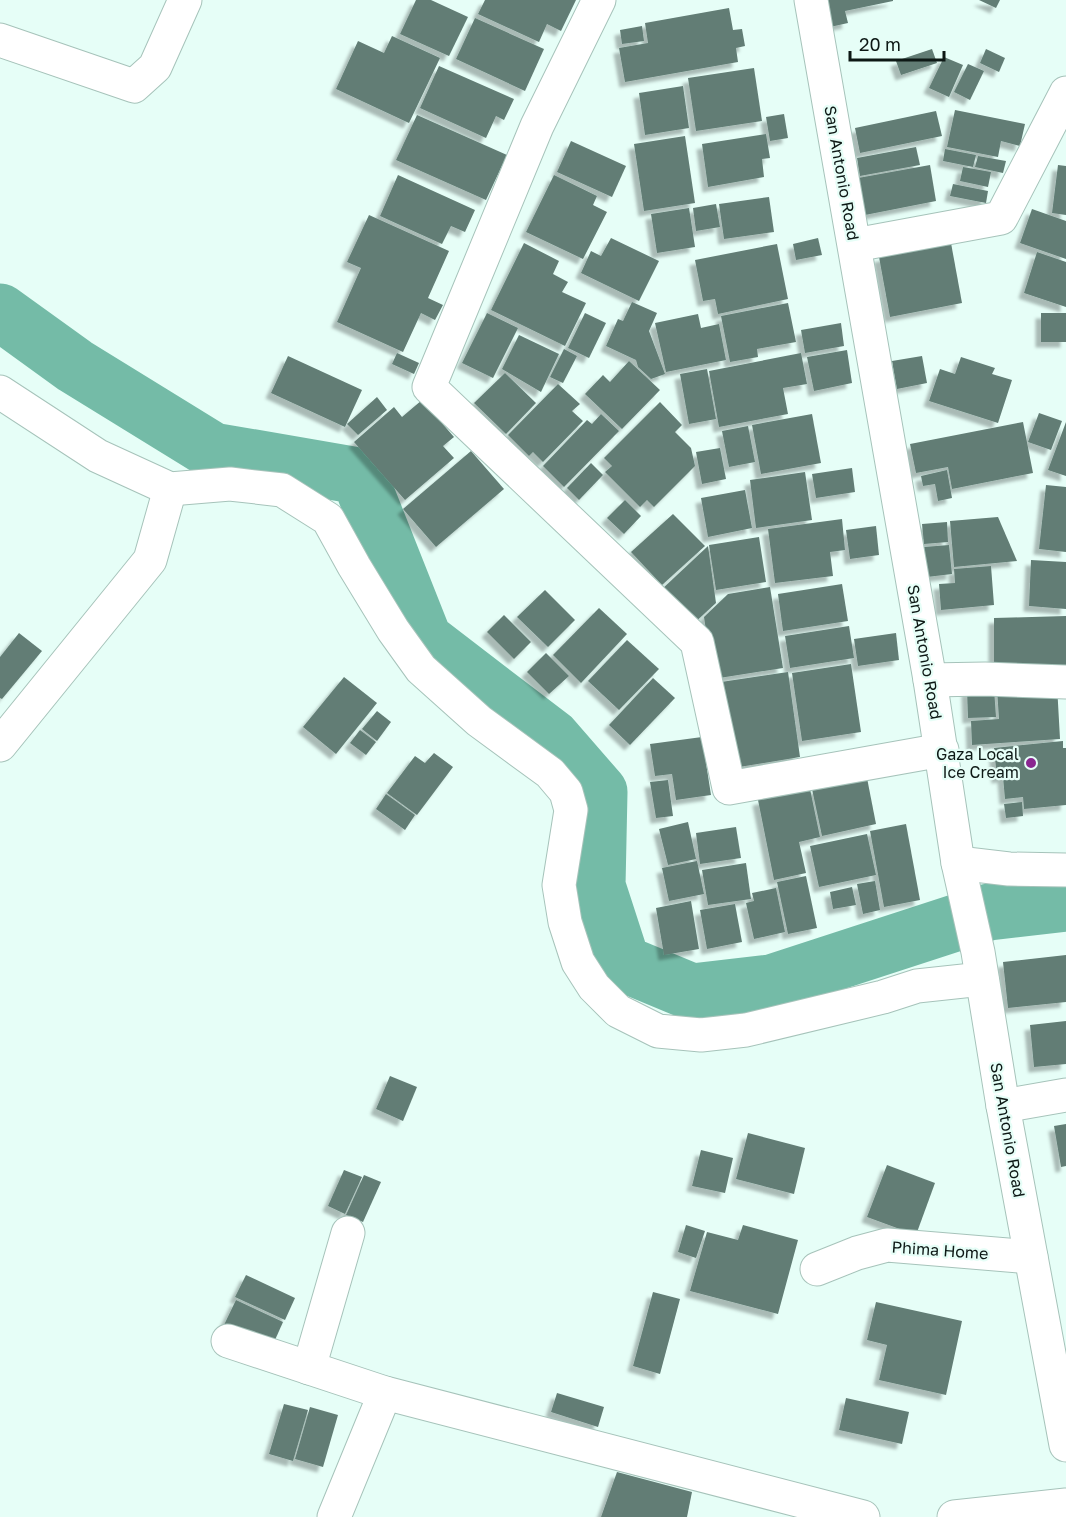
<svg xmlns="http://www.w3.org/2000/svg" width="1066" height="1517" font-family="'Golos Text',sans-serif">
<defs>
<filter id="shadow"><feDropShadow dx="-5.5" dy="5.5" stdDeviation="1.5" flood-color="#0004"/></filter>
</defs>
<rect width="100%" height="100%" fill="#e6fef7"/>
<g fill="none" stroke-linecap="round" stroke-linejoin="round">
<path stroke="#74bba7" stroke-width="57" d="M0 312 75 366 213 451 359 476 424 640 552 738 599 792 597 886 622 963 692 992 771 983 989 912 1066 903"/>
</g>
<g fill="#627d75" filter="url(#shadow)">
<path d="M416 0H431L468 17 449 56 400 34Z"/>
<path d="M485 0H576L561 31 547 24 539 42 478 14Z"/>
<path d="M824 0H893V1L845 11 848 23 830 27Z"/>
<path d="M979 0H1000L996 8Z"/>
<path d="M729 8 733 30 742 29 745 46 736 48 738 62 625 82 619 48 648 43 645 23Z"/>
<path d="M475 18 544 49 525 91 456 59Z"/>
<path d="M642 26 644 41 622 44 620 30Z"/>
<path d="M392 36 440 58 409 123 336 89 358 41 384 53Z"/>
<path d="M932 49 937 63 901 75 896 61Z"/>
<path d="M986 49 1005 58 999 72 980 63Z"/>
<path d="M944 57 963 65 949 97 929 88Z"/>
<path d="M968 64 984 71 970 100 954 92Z"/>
<path d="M439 66 514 99 504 120 496 116 486 138 420 108Z"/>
<path d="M754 68 762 121 696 131 688 78Z"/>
<path d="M683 86 689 128 645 135 639 93Z"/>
<path d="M955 110 1025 124 1020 146 1001 141 998 157 947 147Z"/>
<path d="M936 111 942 136 860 153 855 128Z"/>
<path d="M784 114 788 138 770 141 766 117Z"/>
<path d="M417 115 507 155 486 200 396 160Z"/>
<path d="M766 134 770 158 762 159 764 177 708 187 702 144Z"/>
<path d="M685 136 695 203 644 211 634 144Z"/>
<path d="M571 141 626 166 612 197 557 172Z"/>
<path d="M916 147 920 165 860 176 857 158Z"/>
<path d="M945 149 976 155 973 167 943 161Z"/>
<path d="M978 156 1006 161 1003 173 975 167Z"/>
<path d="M930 165 936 201 865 215 858 178Z"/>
<path d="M1058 165 1066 166V215L1052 213Z"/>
<path d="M963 167 991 172 988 187 960 181Z"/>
<path d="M398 175 475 210 465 232 451 226 442 244 380 216Z"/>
<path d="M554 175 597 196 593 205 607 212 583 259 526 232Z"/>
<path d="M953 184 988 191 986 203 950 196Z"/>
<path d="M769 197 774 232 724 239 719 204Z"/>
<path d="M716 204 720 227 696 231 693 208Z"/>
<path d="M689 208 695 247 657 253 651 214Z"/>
<path d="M1032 209 1066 221V259L1020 243Z"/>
<path d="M369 215 449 251 428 298 443 305 435 320 421 313 403 352 337 322 361 268 347 262Z"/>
<path d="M611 238 659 261 639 301 581 273 591 251 601 256Z"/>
<path d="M818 238 822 255 796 260 793 244Z"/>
<path d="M524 243 559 261 553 274 568 282 562 292 586 303 565 346 491 310Z"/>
<path d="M951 243 962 303 890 317 879 257Z"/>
<path d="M777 244 788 299 718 314 715 299 703 301 695 260Z"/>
<path d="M1037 252 1066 262V307L1024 293Z"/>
<path d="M632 302 657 313 649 331 665 374 651 379 638 367 636 360 606 346 618 319 623 321Z"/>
<path d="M788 303 796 342 757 349 758 357 730 362 721 316Z"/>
<path d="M487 313 518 328 493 378 462 363Z"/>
<path d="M585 313 606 323 589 358 568 348Z"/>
<rect x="1041" y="313" width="25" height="29"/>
<path d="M698 314 701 328 719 324 726 360 666 372 655 323Z"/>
<path d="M841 323 844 346 805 353 801 330Z"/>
<path d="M519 335 559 354 541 392 502 369Z"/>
<path d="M564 349 577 356 563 383 550 377Z"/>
<path d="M847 350 852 383 814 391 807 357Z"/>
<path d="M397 353 419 363 414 374 392 364Z"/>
<path d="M801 353 807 384 783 388 788 414 719 427 709 371Z"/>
<path d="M288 356 362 390 345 427 271 393Z"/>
<path d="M922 356 927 383 897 389 892 361Z"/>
<path d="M961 357 995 368 992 374 1012 380 998 423 929 401 940 369 955 374Z"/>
<path d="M629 361 660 390 622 429 585 394 603 375 610 382Z"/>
<path d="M707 369 716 419 689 424 680 374Z"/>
<path d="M505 373 536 403 506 434 474 403Z"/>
<path d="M558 384 580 404 572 411 583 421 543 462 533 452 529 456 508 435Z"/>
<path d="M377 397 387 410 358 435 347 424Z"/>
<path d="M422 400 454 437 443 446 454 458 405 500 354 442 394 407 402 417Z"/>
<path d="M660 402 682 425 675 432 691 448 695 466 654 507 647 500 640 507 605 472 612 466 604 458Z"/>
<path d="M1039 413 1062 421 1051 450 1028 442Z"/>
<path d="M601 414 619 431 564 487 543 466 587 420 592 424Z"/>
<path d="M812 414 821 463 761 474 752 425Z"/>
<path d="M1023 422 1033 473 952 489 948 467 916 473 910 444Z"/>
<path d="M1066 422V476L1048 470Z"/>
<path d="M748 426 755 462 729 467 722 431Z"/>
<path d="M720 448 726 479 702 484 696 452Z"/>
<path d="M471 451 504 489 436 547 403 509Z"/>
<path d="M591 463 603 475 579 500 567 488Z"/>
<path d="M852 468 855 492 816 498 812 474Z"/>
<path d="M947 470 952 498 938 501 935 484 923 486 921 476Z"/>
<path d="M805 472 812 520 756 528 750 480Z"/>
<path d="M1046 485 1066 487V552L1039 549Z"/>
<path d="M745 490 752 528 708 537 701 498Z"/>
<path d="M625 500 641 516 624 534 607 518Z"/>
<path d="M673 514 705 546 662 585 631 552Z"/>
<path d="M998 517 1017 561 954 567 950 521Z"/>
<path d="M842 519 845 550 830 552 833 576 775 583 768 529Z"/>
<path d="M947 522 948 542 924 544 922 524Z"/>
<path d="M876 526 879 555 850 559 846 530Z"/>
<path d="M759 537 766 582 716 590 709 545Z"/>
<path d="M949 545 952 574 927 577 924 547Z"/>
<path d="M708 546 716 603 692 625 660 591Z"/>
<path d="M1031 560 1066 562V609L1029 606Z"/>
<path d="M991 566 994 605 941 610 939 584 955 583 954 569Z"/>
<path d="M842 584 848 621 783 631 778 594Z"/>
<path d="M770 587 783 668 713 679 704 617 728 594Z"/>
<path d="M545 590 575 620 548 647 517 617Z"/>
<path d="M599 608 627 634 581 683 553 655Z"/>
<path d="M504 615 531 642 514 659 487 632Z"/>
<path d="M1066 616V669L994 670V618Z"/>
<path d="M849 626 854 658 790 668 785 636Z"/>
<path d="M19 633 42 651 2 699 0 698V657Z"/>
<path d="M896 633 899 660 858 666 854 639Z"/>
<path d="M627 640 659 669 619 710 588 681Z"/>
<path d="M546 653 569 676 549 694 527 672Z"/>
<path d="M851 664 861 732 802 741 792 673Z"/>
<path d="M788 672 800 757 733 768 721 682Z"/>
<path d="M344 677 377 703 336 754 303 727Z"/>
<path d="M653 678 675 698 630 745 609 725Z"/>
<path d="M1057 685 1060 739 972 745 971 721 999 719 997 689Z"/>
<path d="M994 688 996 717 968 718 967 690Z"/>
<path d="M377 711 391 722 377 741 362 729Z"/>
<path d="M360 730 376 742 366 755 350 743Z"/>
<path d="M702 737 711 795 676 800 672 774 655 776 650 744Z"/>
<path d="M1063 741V748H1066V805L1024 809 1023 797 1005 799 1003 777 997 778 994 748Z"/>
<path d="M434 753 453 767 417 815 387 793 415 756 425 763Z"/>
<path d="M867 778 876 824 822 836 812 789Z"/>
<path d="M668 780 673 816 656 818 650 782Z"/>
<path d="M810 789 820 837 799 842 806 873 774 880 758 800Z"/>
<path d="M386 794 415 815 405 830 376 809Z"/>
<path d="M1022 802 1023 816 1006 818 1004 804Z"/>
<path d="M688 822 696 859 668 865 659 829Z"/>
<path d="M906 824 920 900 884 907 870 831Z"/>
<path d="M736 827 741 858 700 864 696 833Z"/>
<path d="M867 834 876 875 819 887 810 846Z"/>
<path d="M697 861 704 894 669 901 662 868Z"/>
<path d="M746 863 751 899 708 905 702 870Z"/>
<path d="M806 876 817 928 788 934 777 882Z"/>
<path d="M875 881 880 910 863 914 857 884Z"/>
<path d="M852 887 856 905 833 909 830 892Z"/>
<path d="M776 888 785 932 754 939 746 903 754 901 752 893Z"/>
<path d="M691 901 699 949 664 955 656 908Z"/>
<path d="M735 904 742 942 707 949 700 910Z"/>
<path d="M1066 955V1002L1008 1008 1003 962Z"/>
<path d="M1066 1021V1064L1034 1067 1030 1025Z"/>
<path d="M390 1076 417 1087 403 1121 376 1109Z"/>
<path d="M1066 1124V1166L1061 1167 1054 1126Z"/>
<path d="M748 1133 805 1148 794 1194 736 1179Z"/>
<path d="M701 1150 733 1158 725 1193 692 1186Z"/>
<path d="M887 1165 935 1183 916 1235 867 1217Z"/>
<path d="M344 1170 362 1177 345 1214 328 1206Z"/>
<path d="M364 1175 381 1182 363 1222 346 1215Z"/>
<path d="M686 1225 705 1231 696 1258 678 1252Z"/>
<path d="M743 1225 798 1240 778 1314 690 1291 707 1232 738 1240Z"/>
<path d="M246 1275 295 1298 285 1320 235 1297Z"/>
<path d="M653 1292 680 1299 660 1374 633 1366Z"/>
<path d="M236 1300 283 1322 271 1349 223 1327Z"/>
<path d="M876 1302 962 1321 946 1395 879 1380 887 1345 867 1340Z"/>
<path d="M557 1393 604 1407 598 1427 551 1412Z"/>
<path d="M846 1398 909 1412 902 1444 839 1430Z"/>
<path d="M284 1404 308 1410 293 1461 269 1454Z"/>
<path d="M310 1407 338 1415 323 1467 295 1459Z"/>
<path d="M617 1472 692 1492 687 1517H601Z"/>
</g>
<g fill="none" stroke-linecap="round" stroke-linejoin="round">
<g stroke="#a6c3ba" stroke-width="35">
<g id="minor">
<path d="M599 0 537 126 429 387 697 642 729 788 942 750"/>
<path d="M811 0 930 680 958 863 978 952 1003 1106 1066 1445"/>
<path d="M0 40 134 86 155 67 185 0"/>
<path d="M855 245 1001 218 1066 93"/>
<path d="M0 392 98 456 170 489 230 484 282 490 328 519 354 566 393 630 421 669 479 721 550 773 566 792 571 810 559 885 565 922 578 962 594 987 618 1011 658 1031 701 1035 746 1030 883 997 917 986 982 979"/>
<path d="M930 680 985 679 1066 682"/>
<path d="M0 745 150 560 170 489"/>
<path d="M958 863 1009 869 1066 870"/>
<path d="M1003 1106 1066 1095"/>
<path d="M817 1269 857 1253 887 1245 1031 1257"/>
<path d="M228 1341 385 1393"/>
<path d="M309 1368 348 1233"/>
<path d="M334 1517 385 1393 863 1517"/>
<path d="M954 1517 1066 1505"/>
</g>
</g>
<use href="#minor" stroke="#fff" stroke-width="33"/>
</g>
<circle fill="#892790" stroke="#e6fef7" stroke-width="2" cx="1031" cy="763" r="6"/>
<g text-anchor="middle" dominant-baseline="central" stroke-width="4.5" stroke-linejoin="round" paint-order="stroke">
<g font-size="16" fill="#0d1815" stroke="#e6fef7">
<text transform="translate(842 173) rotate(80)">San Antonio Road</text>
<text transform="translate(925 652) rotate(80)">San Antonio Road</text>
<text transform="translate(1008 1130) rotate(80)">San Antonio Road</text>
<text transform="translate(940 1250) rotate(4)">Phima Home</text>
</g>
<g font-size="16" fill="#0d1815" stroke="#e6fef7" text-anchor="end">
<text x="1019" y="754">Gaza Local<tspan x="1019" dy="18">Ice Cream</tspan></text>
</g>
</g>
<path d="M850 51v9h94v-9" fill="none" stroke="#0d1815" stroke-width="3"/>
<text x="859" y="51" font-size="18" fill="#0d1815" stroke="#e6fef7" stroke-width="4.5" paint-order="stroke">20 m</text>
</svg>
